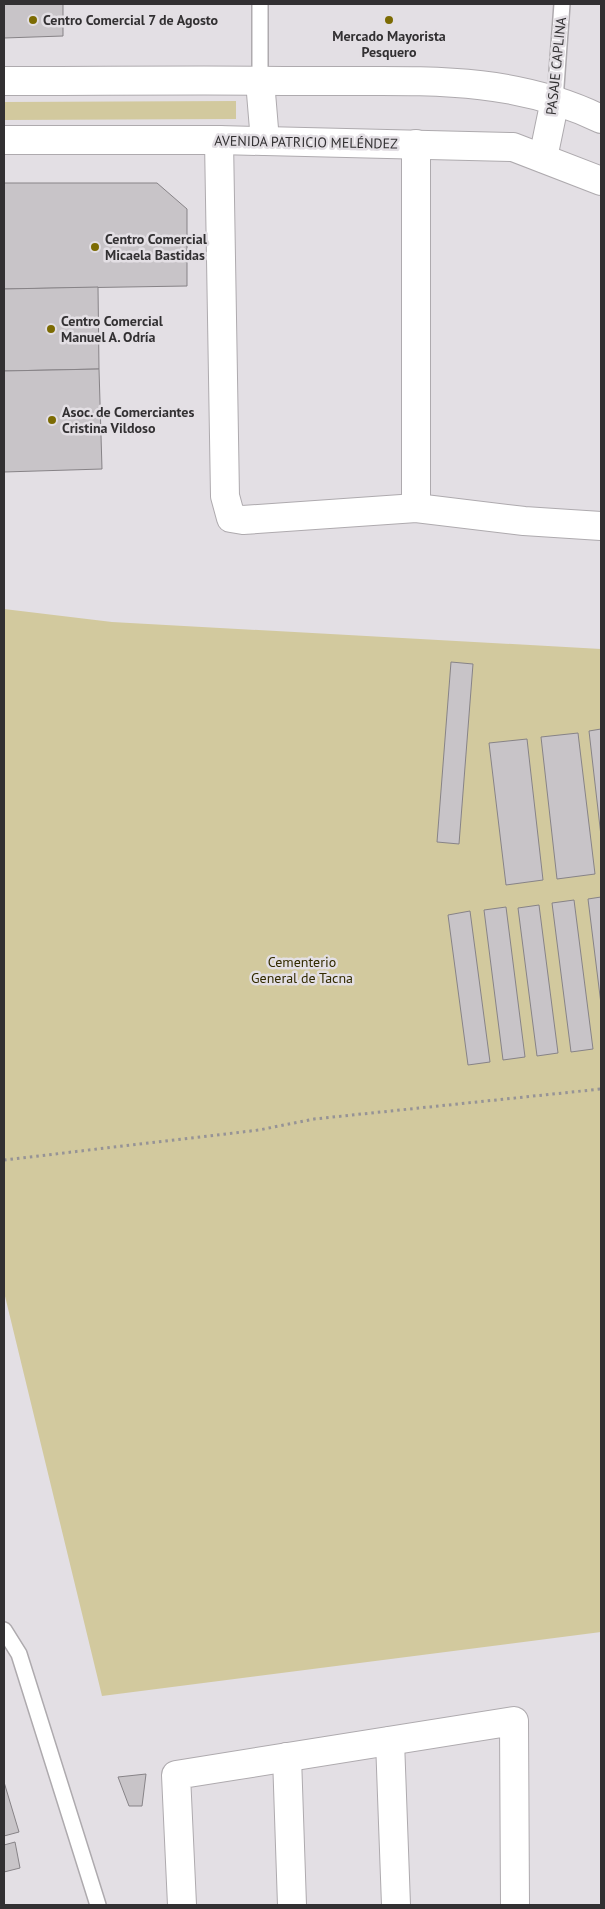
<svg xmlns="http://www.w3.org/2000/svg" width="605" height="1909" font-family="'PT Sans',sans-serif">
<rect width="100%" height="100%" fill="#e3dfe4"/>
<g fill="#d2c99e">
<path d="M236 101V119L4 120V102Z"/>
<path d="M4 609 112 622 601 649V1632L102 1696 4 1292Z"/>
</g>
<g fill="#c8c4c8" stroke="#878387">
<path d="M4 4H63V36L4 38Z"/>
<path d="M4 183H157L187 209V286L4 289Z"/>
<path d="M98 287 99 369 4 371V289Z"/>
<path d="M99 369 102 469 4 472V371Z"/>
<path d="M451 662 473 664 459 844 437 842Z"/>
<path d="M601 729V836L589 731Z"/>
<path d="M578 733 595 874 557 879 541 737Z"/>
<path d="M527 739 543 880 506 885 489 743Z"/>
<path d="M601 897V1004L588 899Z"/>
<path d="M574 900 593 1049 571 1052 552 903Z"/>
<path d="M539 905 558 1053 537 1056 518 908Z"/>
<path d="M506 907 525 1057 503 1060 484 910Z"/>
<path d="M470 911 490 1062 468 1065 448 915Z"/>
<path d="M146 1774 142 1806H129L118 1777Z"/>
<path d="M4 1782 19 1832 4 1836Z"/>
<path d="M15 1842 20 1868 4 1872V1845Z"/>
</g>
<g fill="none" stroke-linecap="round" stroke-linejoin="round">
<g stroke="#aeaaae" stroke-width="18">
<g id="service">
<path d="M260 81V4"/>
<path d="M555 100 562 4"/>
<path d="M4 1630 19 1654 98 1905"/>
</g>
</g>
<g stroke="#aeaaae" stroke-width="30">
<g id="minor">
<path d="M219 140 225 496 231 518 243 520 416 508 524 521 601 526"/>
<path d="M416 144V508"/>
<path d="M543 158 555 100"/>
<path d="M390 1741 396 1905"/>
<path d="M287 1757 292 1905"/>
<path d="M182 1905 176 1775 514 1721 515 1905"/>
</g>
</g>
<g stroke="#aeaaae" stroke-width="30">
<g id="tertiary">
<path d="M4 81C106 81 209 80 311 81 413 82 507 73 601 119"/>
<path d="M260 81 265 141"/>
<path d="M4 140H219L513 147 601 181"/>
</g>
</g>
<path stroke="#969396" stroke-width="3" stroke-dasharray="2.5 4" stroke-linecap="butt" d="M4 1160 259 1130 314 1119 601 1089"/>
<use href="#service" stroke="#fff" stroke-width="15"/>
<use href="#minor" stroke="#fff" stroke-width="28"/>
<use href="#tertiary" stroke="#fff" stroke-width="28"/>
</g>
<g fill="#7c6b03" stroke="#e3dfe4" stroke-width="2">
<circle cx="33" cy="20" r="5"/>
<circle cx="389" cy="20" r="5"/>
<circle cx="95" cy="247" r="5"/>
<circle cx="51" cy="329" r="5"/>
<circle cx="52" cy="420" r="5"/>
</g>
<g text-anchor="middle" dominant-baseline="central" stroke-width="5" stroke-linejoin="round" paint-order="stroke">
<g font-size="14" font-weight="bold" fill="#323032" stroke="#e3dfe4" text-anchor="start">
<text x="43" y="20">Centro Comercial 7 de Agosto</text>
<text x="389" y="36" text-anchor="middle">Mercado Mayorista<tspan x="389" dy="16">Pesquero</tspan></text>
<text x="105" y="239">Centro Comercial<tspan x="105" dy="16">Micaela Bastidas</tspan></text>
<text x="61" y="321">Centro Comercial<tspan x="61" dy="16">Manuel A. Odría</tspan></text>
<text x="62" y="412">Asoc. de Comerciantes<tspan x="62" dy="16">Cristina Vildoso</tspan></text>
</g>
<g font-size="14" fill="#323032" stroke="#e3dfe4">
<text transform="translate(556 66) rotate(-84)">PASAJE CAPLINA</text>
<text transform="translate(306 142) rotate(1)">AVENIDA PATRICIO MELÉNDEZ</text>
</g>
<g font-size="14" fill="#322a00" stroke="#e3dfe4">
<text x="302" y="962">Cementerio<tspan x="302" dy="16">General de Tacna</tspan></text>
</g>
</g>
<rect width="605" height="1909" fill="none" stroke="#323032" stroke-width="10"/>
</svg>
